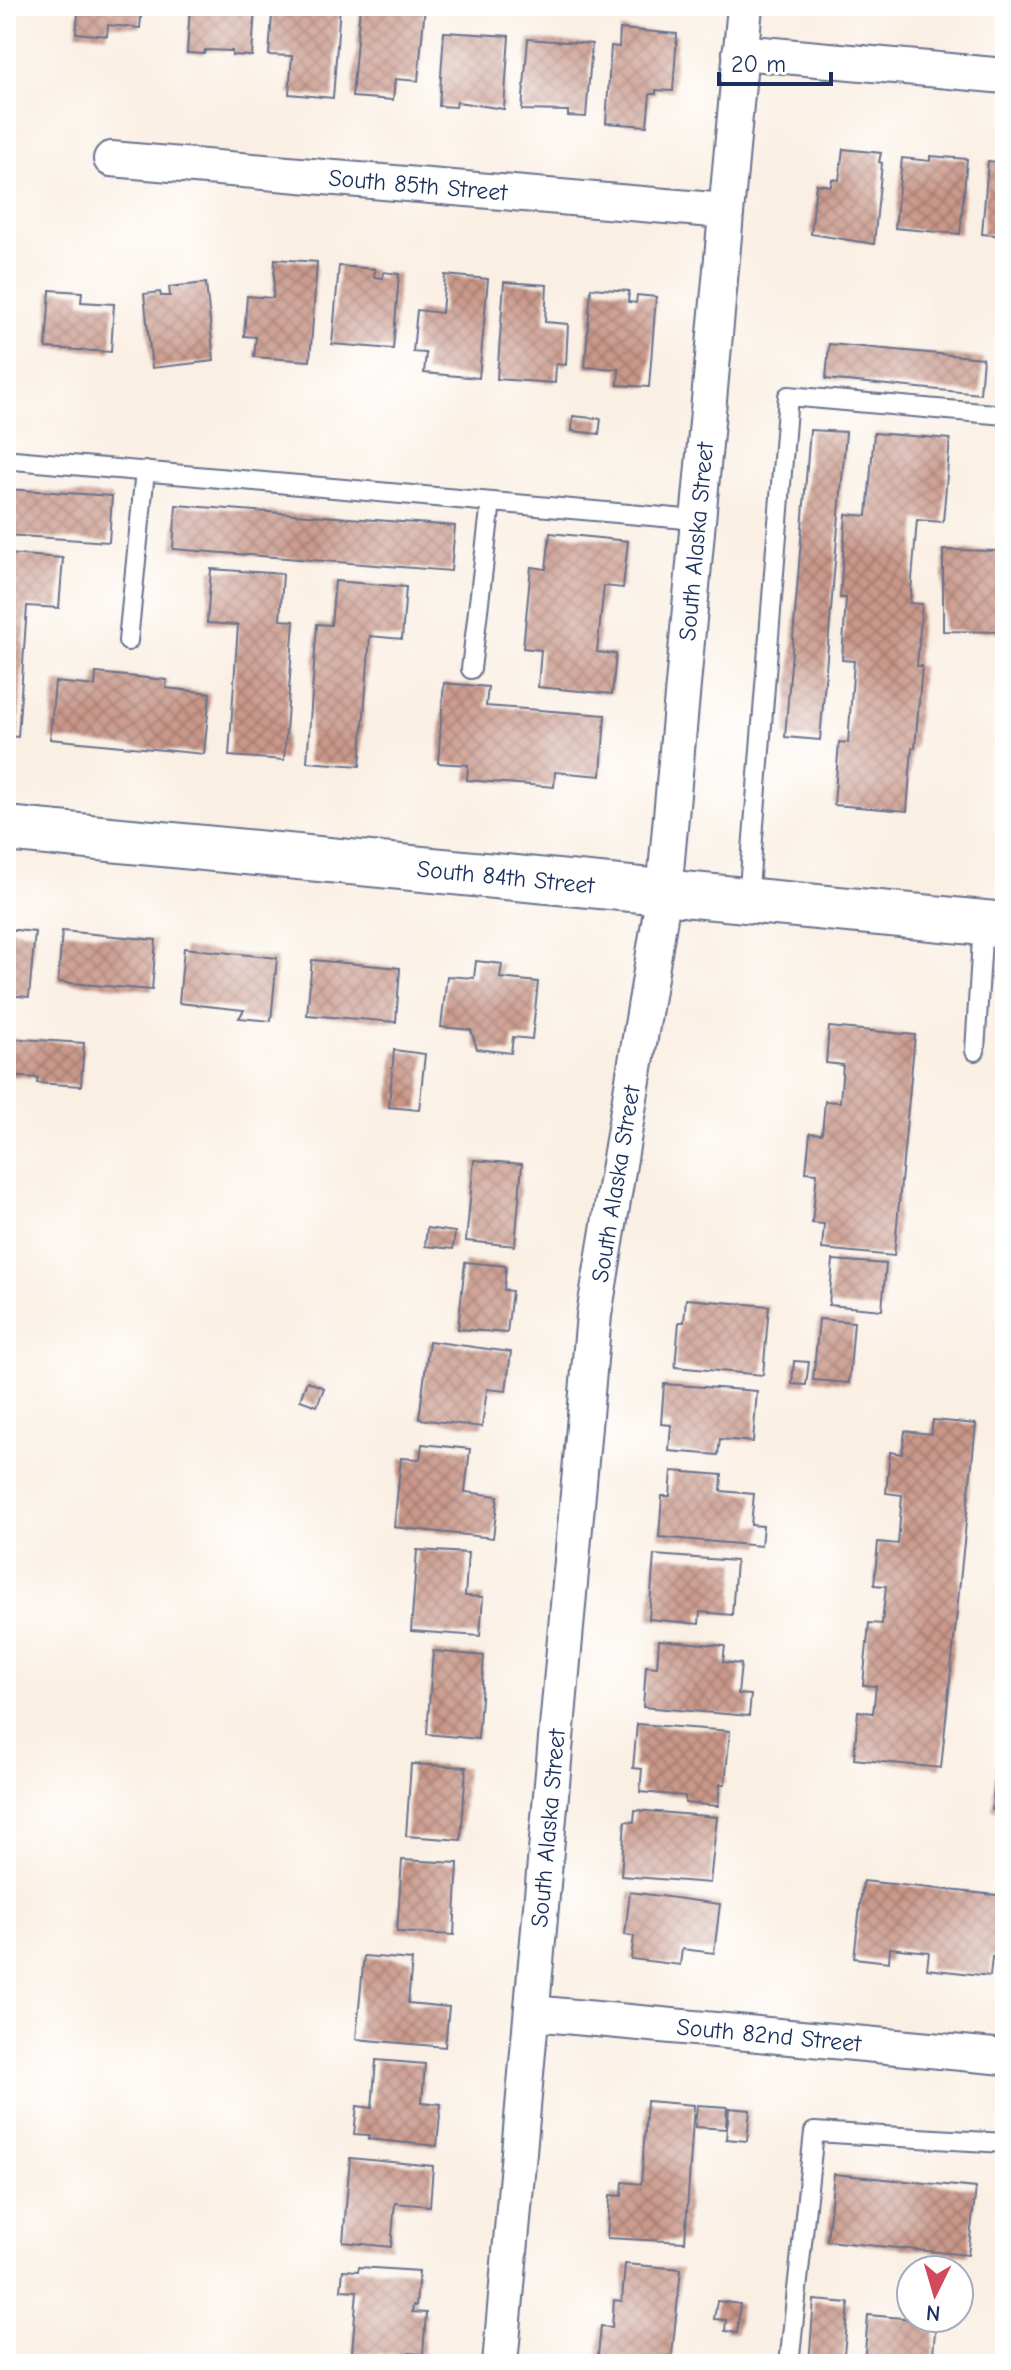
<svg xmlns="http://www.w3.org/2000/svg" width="1011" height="2370" font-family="'Comic Neue',sans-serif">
<defs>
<pattern id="building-cross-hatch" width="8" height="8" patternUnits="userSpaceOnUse" patternTransform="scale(2)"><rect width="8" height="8" fill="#ca9889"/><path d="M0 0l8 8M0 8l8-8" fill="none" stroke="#a37c73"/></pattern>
</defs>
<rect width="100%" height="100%" fill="#fff"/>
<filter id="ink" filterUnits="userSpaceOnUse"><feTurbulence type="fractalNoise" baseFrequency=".0125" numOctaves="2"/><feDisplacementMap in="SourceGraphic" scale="16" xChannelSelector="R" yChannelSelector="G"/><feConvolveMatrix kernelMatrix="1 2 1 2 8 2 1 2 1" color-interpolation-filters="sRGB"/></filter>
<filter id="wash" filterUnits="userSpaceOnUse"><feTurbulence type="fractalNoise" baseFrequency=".006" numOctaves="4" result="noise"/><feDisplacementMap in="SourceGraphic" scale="32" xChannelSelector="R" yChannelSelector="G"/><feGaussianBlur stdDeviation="1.8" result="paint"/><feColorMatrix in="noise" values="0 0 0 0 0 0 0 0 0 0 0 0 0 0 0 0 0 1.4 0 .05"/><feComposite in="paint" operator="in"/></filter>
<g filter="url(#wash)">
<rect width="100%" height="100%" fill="#faefe3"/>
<g id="blocks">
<g fill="url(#building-cross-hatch)">
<path d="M79 6H142L140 28 108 25 107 36 76 33Z"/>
<path d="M190 6H255L252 56 232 55V51L205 50 204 54 187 53Z"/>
<path d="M284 6H340L333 98 289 94 292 56 269 55 272 15 283 16Z"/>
<path d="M360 6H425L418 81 395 79 393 100 352 97Z"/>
<path d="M620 29 677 34 673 91 656 90V94H650L647 126 606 123 611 46 619 47Z"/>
<path d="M444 32 509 36 504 109 457 102 456 107 439 106Z"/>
<path d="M528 39 592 44 586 117 568 116V111L522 110Z"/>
<path d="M843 149 881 153 879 162 882 163 874 244 811 234 816 184 831 186 832 179 839 180Z"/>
<path d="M930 156 967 159 960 234 895 228 902 158 930 161Z"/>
<path d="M988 161 1005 163V236L982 234Z"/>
<path d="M275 259 317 262 310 361 254 357 256 337 244 336 247 296 273 298Z"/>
<path d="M339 266 375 269 374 277 383 278 384 272 399 274 393 349 332 344Z"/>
<path d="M445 275 488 279 479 378 424 373 426 353 413 352 417 310 442 313Z"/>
<path d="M504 282 547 285 545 322 568 324 566 365 556 364 555 383 497 379Z"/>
<path d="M206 283 214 361 152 368 144 294 160 292 161 296H170L169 287Z"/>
<path d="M591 288 629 291 628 302 636 303 637 295 656 297 649 387 618 385 619 369 585 367Z"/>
<path d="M50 290 82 292 81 302 114 304 111 352 46 348Z"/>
<path d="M829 344 983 358 980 394 826 379Z"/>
<path d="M573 416 601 419 599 434 572 431Z"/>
<path d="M810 430 846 432 820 740 785 737Z"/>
<path d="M874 433 950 439 943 522 917 520 910 603 922 604 917 666H922L915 748H912L907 811 834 805 839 742 848 743 854 661 842 660 846 598H840L846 514 867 516Z"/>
<path d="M6 489 112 496 109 542 6 535Z"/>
<path d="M176 505 455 526 451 571 173 549Z"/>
<path d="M550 533 628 541 623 588 604 586 597 652 616 654 612 694 538 687 541 650 523 648 531 567 546 569Z"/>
<path d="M943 550 1005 551V632L943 631Z"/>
<path d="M6 554 63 558 59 608 27 606 18 737 6 736Z"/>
<path d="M211 569 283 574 280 620 294 621 284 760 229 756 238 625 207 623Z"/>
<path d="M335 581 406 587 402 639 370 636 360 766 307 762 317 624 331 625Z"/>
<path d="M96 673 167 680 166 688 210 693 204 754 50 739 55 682 95 686Z"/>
<path d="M444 683 488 687 486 706 605 715 601 776 555 772 554 787 467 780 468 765 438 763Z"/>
<path d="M6 929 35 932 29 997 6 995Z"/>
<path d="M62 931 156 940 152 990 58 982Z"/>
<path d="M184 948 277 958 271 1021 239 1018 244 1010 179 1003Z"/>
<path d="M312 960 400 968 396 1022 307 1015Z"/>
<path d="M476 961 502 964 500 978 538 982 532 1039 513 1037 511 1053 477 1049 471 1030 441 1027 447 976 474 978Z"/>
<path d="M829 1027 915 1035 894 1256 822 1249 824 1224 812 1223 817 1173 806 1172 810 1133 822 1134 825 1101 840 1102 843 1065 826 1063Z"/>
<path d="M6 1038 84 1043 81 1086 37 1083 38 1078 6 1076Z"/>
<path d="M394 1050 425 1054 419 1110 389 1107Z"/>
<path d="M474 1160 522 1164 515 1246 466 1241Z"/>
<path d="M427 1228 455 1232 453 1249 425 1246Z"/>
<path d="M833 1260 886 1264 882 1310 829 1305Z"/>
<path d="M465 1262 506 1266 504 1290 512 1291 507 1333 458 1329Z"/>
<path d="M686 1299 769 1306 763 1375 675 1367 679 1322H684Z"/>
<path d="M819 1319 854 1322 849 1383 813 1380Z"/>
<path d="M429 1341 511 1352 506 1391 487 1389 482 1427 419 1419Z"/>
<path d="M794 1361 809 1362 806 1385 792 1384Z"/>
<path d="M307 1381 324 1388 317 1406 300 1400Z"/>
<path d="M664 1384 757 1391 753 1442 720 1439 718 1455 669 1451 671 1425 661 1424Z"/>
<path d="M933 1420 976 1424 941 1768 854 1759 858 1711 873 1713 876 1686 863 1685 869 1623 882 1624 886 1586 874 1585 878 1542 898 1544 902 1495 886 1493 890 1452 902 1454 905 1431 931 1434Z"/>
<path d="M422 1444 470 1449 465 1492 498 1496 493 1538 394 1527 401 1458 420 1459Z"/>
<path d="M672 1471 722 1475 721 1491 754 1494 751 1525 763 1526 761 1546 659 1537 662 1496H670Z"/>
<path d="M417 1550 468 1553 465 1596 483 1597 480 1636 411 1631Z"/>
<path d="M654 1555 736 1561 732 1615 700 1612 699 1624 649 1619Z"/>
<path d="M659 1640 725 1646 723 1662 741 1664 738 1694 751 1695 749 1716 643 1707 646 1666 657 1667Z"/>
<path d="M433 1651 484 1656 478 1739 427 1734Z"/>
<path d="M637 1724 730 1731 725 1784H720L718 1806 685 1803V1796L640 1792 642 1769 633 1768Z"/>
<path d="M411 1764 466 1767 461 1840 406 1836Z"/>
<path d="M996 1766 1005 1767V1811L992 1810Z"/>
<path d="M635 1810 717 1817 710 1883 621 1876 625 1821 634 1822Z"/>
<path d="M402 1860 458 1863 454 1935 397 1932Z"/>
<path d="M863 1881 1005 1896V1959L992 1957 990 1976 927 1969 929 1952 890 1948 889 1962 854 1958Z"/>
<path d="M630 1892 720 1904 714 1953 682 1949 680 1965 631 1959 634 1936 625 1935Z"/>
<path d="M364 1956 412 1960 408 2003 449 2007 445 2047 356 2039Z"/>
<path d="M376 2060 425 2064 422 2102 441 2104 437 2146 368 2139 369 2135 354 2134 357 2106 372 2108Z"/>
<path d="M647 2101 694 2105 685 2242 607 2238 610 2195 622 2196 623 2182 641 2184Z"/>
<path d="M697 2105 727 2107 726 2129 695 2127Z"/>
<path d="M729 2108 750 2110 747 2141 726 2139Z"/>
<path d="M350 2158 433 2166 430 2206 395 2203 391 2247 343 2242Z"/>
<path d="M834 2174 976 2188 968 2255 827 2241Z"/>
<path d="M625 2264 681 2269 671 2364H597L601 2326 612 2327 614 2300 622 2301Z"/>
<path d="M359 2267 419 2271 416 2306 413 2305 412 2312 426 2313 423 2354 409 2353V2356L352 2352 357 2291 341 2290 343 2270 358 2271Z"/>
<path d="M814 2300 849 2303 843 2364H809Z"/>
<path d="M717 2301 740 2304 737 2333 725 2331 726 2320 714 2319Z"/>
<path d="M868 2315 936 2321 932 2364H864Z"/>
</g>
</g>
</g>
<g filter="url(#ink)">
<use href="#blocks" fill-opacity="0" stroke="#69728d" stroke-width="2"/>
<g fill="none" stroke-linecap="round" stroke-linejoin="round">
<g stroke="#69728d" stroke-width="22">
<g id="lane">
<path d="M14 460 697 520"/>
<path d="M128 641 145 471"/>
<path d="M471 669 491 502"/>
<path d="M748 901 788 396 1005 415"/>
<path d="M975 1051 983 923"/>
<path d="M789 2364 814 2132 1005 2143"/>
</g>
</g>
<g stroke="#69728d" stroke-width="38">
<g id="street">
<path d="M740 52 1005 76"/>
<path id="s1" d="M111 159 725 211"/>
<path id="s2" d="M532 2013 1005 2057"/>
<path id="s3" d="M500 2364 594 1315 664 893 745 6"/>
</g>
</g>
<g stroke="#69728d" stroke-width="48">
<g id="secondary">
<path id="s4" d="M6 829 1005 925"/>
</g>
</g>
<use href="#lane" stroke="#fff" stroke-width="18"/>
<use href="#street" stroke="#fff" stroke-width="34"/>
<use href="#secondary" stroke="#fff" stroke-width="44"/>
</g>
</g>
<g text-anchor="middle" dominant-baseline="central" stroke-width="6" stroke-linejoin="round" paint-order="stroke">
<g font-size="24" fill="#1b2f5e" stroke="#fff">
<text stroke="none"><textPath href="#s1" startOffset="308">South 85th Street</textPath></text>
<text stroke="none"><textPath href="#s3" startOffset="1834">South Alaska Street</textPath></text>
<text stroke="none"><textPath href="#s4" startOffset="502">South 84th Street</textPath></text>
<text stroke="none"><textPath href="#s3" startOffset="1186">South Alaska Street</textPath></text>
<text stroke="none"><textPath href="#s3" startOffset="538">South Alaska Street</textPath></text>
<text stroke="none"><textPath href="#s2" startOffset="238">South 82nd Street</textPath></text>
</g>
</g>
<rect width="1011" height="2370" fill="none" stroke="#fff" stroke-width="32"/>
<g transform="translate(935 2294) rotate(185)"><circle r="38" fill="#ffffff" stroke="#a4acbf" stroke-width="2"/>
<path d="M0-6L14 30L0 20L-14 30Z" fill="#d1495b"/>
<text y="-12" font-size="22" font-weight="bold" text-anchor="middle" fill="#1b2f5e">N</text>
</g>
<path d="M719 72v12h112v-12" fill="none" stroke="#1b2f5e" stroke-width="4"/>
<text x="731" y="72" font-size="24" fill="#1b2f5e" stroke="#ffffff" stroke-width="6" paint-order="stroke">20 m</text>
</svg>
